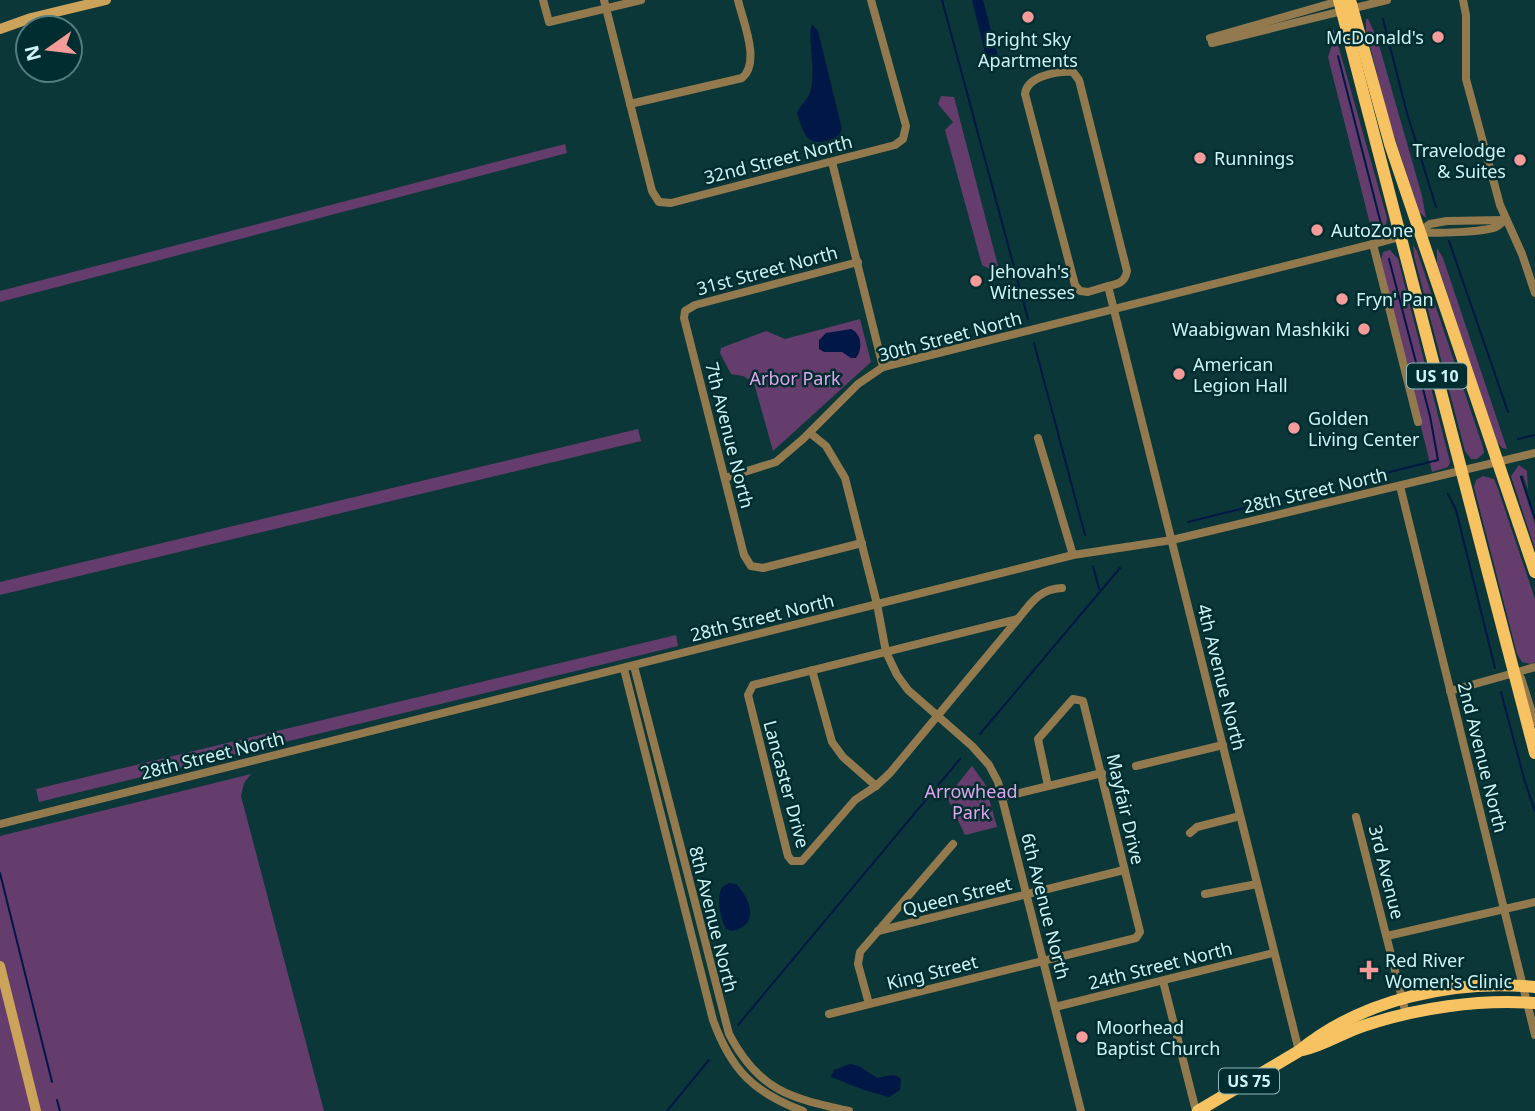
<svg xmlns="http://www.w3.org/2000/svg" width="1535" height="1111" font-family="'Noto Sans',sans-serif">
<rect width="100%" height="100%" fill="#0b3739"/>
<g fill="#653d6c">
<path d="M1366 19H1368L1377 38 1422 196 1426 218 1419 212 1388 117 1366 30Z"/>
<path d="M1333 27 1387 218 1385 230 1381 234 1373 236 1328 57 1333 42Z"/>
<path d="M941 96 954 97 998 266 990 269 982 265 945 130 953 122 938 104Z"/>
<path d="M565 144 567 153 0 302V291Z"/>
<path d="M1413 245 1417 251 1483 447 1484 453 1477 459H1471L1465 451 1414 256Z"/>
<path d="M1437 248 1443 258 1507 449 1502 448 1497 442 1437 263Z"/>
<path d="M1390 250 1398 259 1450 462 1448 467 1432 472 1381 260 1383 252Z"/>
<path d="M860 319 871 362 773 451 754 383 743 376 731 374 720 353 721 348 766 331 785 339Z"/>
<path d="M638 429 641 441 0 595V582Z"/>
<path d="M1519 465 1527 471 1528 490 1523 475 1520 476 1535 525V549L1511 476Z"/>
<path d="M1483 476 1494 479 1497 486 1535 599V662L1531 664 1522 662 1517 654 1474 487 1476 480Z"/>
<path d="M676 635 678 646 39 802 36 789Z"/>
<path d="M972 766 985 784 997 827 965 835 947 797Z"/>
<path d="M251 774 244 783 241 796 324 1111H0V836Z"/>
</g>
<g fill="#011745">
<path d="M972 0H983L998 57 996 61H991L986 57Z"/>
<path d="M812 24 818 31 842 129C839 136 837 137 830 140 806 147 804 134 797 113 801 104 809 99 811 89 816 70 807 34 812 24Z"/>
<path d="M851 329C862 334 863 349 856 358H851L842 352H824L819 349V340L826 333Z"/>
<path d="M729 883 736 884C751 900 760 925 732 931L726 929C720 917 716 899 722 887Z"/>
<path d="M850 1064 859 1066 877 1078C886 1077 894 1072 901 1079L900 1090 889 1097 864 1090 831 1077 834 1070Z"/>
</g>
<g fill="none" stroke-linecap="round" stroke-linejoin="round">
<g stroke="#011745" stroke-width="2">
<path d="M942 0 1028 319"/>
<path d="M1383 19 1407 113 1436 207"/>
<path d="M1338 56 1381 224"/>
<path d="M1449 241 1508 412"/>
<path d="M1034 343 1085 535"/>
<path d="M1518 439 1535 435"/>
<path d="M1521 477 1535 518"/>
<path d="M1448 494 1456 510 1495 668"/>
<path d="M1188 522 1438 460 1430 416 1389 259"/>
<path d="M1093 566 1099 589"/>
<path d="M1501 692 1525 782 1535 811"/>
<path d="M980 734 1120 568"/>
<path d="M0 873 52 1082"/>
<path d="M738 1025 960 759"/>
<path d="M57 1100 60 1111"/>
<path d="M667 1111 709 1060"/>
</g>
<g stroke="#937a4e" stroke-width="8">
<path d="M543 0 549 22 641 0"/>
<path d="M604 0 652 191 659 202 671 203 895 145 903 139 906 126 871 0"/>
<path d="M1463 0 1466 15V79L1500 205 1522 254 1535 293"/>
<path d="M1210 38 1343 0"/>
<path d="M1212 43 1387 0"/>
<path d="M630 104 742 78C761 62 743 22 738 0"/>
<path d="M832 162 883 367"/>
<path d="M1419 232C1433 234 1484 232 1496 227 1500 225 1502 222 1505 220"/>
<path d="M1373 244 1418 422"/>
<path d="M858 262 695 305 685 311 684 318 744 555 751 566 763 568 862 543"/>
<path d="M1108 286 1088 292 1080 291 1075 285 1025 94C1027 76 1057 71 1073 72L1079 80 1127 271C1125 282 1119 284 1108 286L1299 1051"/>
<path d="M810 433 826 446 845 478 877 604 886 652 897 675 908 690 972 746 989 765 998 782 1081 1111"/>
<path d="M1038 438 1073 555"/>
<path d="M725 478 776 462 803 439 858 384 883 367 1373 244 1419 232 1430 224 1447 221 1505 220"/>
<path d="M1400 486 1535 1035"/>
<path d="M1018 619 890 773 876 786 855 800 802 861H792L788 856 748 695 753 685Z"/>
<path d="M1018 619C1031 603 1039 589 1062 588"/>
<path d="M634 666 729 1034C759 1091 790 1098 849 1111"/>
<path d="M624 669 713 1020C731 1070 754 1093 803 1111"/>
<path d="M812 670 832 742 843 757 876 786"/>
<path d="M1521 678 1535 722"/>
<path d="M1450 691 1535 667"/>
<path d="M1136 766 1223 745"/>
<path d="M1003 797 1102 773"/>
<path d="M1356 817 1406 1014"/>
<path d="M0 824 1073 555 1172 540 1535 453"/>
<path d="M1190 833 1197 827 1240 816"/>
<path d="M1205 894 1257 884"/>
<path d="M878 931 1124 870"/>
<path d="M1387 936 1535 902"/>
<path d="M1163 981 1196 1111"/>
<path d="M869 1004 858 964 860 952 953 844"/>
<path d="M1055 1007 1273 953"/>
<path d="M829 1014 1136 938 1140 932 1083 701 1073 699 1038 739 1048 786"/>
</g>
<g stroke="#cba35a" stroke-width="10">
<path d="M0 29 31 18 106 0"/>
<path d="M0 966 36 1111"/>
</g>
<g stroke="#f6c262" stroke-width="12">
<path d="M1339 0 1535 753"/>
<path d="M1350 0 1390 144 1535 572"/>
<path d="M1303 1050C1325 1045 1342 1033 1363 1026 1417 1008 1478 999 1535 1003"/>
<path d="M1198 1111 1299 1051C1362 999 1455 979 1535 987"/>
</g>
</g>
<g fill="#f59b99" stroke="#002d2f" stroke-width="2.5">
<circle cx="1028" cy="17" r="7"/>
<circle cx="1438" cy="37" r="7"/>
<circle cx="1200" cy="158" r="7"/>
<circle cx="1520" cy="160" r="7"/>
<circle cx="1317" cy="230" r="7"/>
<circle cx="976" cy="281" r="7"/>
<circle cx="1342" cy="299" r="7"/>
<circle cx="1364" cy="329" r="7"/>
<circle cx="1179" cy="374" r="7"/>
<circle cx="1294" cy="428" r="7"/>
<path d="M1365.5 959.5h7v7h7v7h-7v7h-7v-7h-7v-7h7z"/>
<circle cx="1082" cy="1037" r="7"/>
</g>
<g text-anchor="middle" dominant-baseline="central" stroke-width="5" stroke-linejoin="round" paint-order="stroke">
<g fill="#002d2f" stroke="#90b8ba" stroke-width="2">
<rect x="1407" y="363.5" width="60" height="25" rx="5"/>
<rect x="1219" y="1068.5" width="60" height="25" rx="5"/>
</g>
<g font-size="16" font-weight="bold" fill="#cef3f5">
<text x="1437" y="376">US 10</text>
<text x="1249" y="1081">US 75</text>
</g>
<g font-size="18" fill="#cef3f5" stroke="#002d2f" text-anchor="start">
<text x="1424" y="37" text-anchor="end">McDonald's</text>
<text x="1028" y="39" text-anchor="middle">Bright Sky<tspan x="1028" dy="21">Apartments</tspan></text>
<text x="1506" y="150" text-anchor="end">Travelodge<tspan x="1506" dy="21">&amp; Suites</tspan></text>
<text x="1214" y="158">Runnings</text>
<text x="1331" y="230">AutoZone</text>
<text x="990" y="271">Jehovah's<tspan x="990" dy="21">Witnesses</tspan></text>
<text x="1356" y="299">Fryn' Pan</text>
<text x="1350" y="329" text-anchor="end">Waabigwan Mashkiki</text>
<text x="1193" y="364">American<tspan x="1193" dy="21">Legion Hall</tspan></text>
<text x="1308" y="418">Golden<tspan x="1308" dy="21">Living Center</tspan></text>
<text x="1385" y="960">Red River<tspan x="1385" dy="21">Women's Clinic</tspan></text>
<text x="1096" y="1027">Moorhead<tspan x="1096" dy="21">Baptist Church</tspan></text>
</g>
<g font-size="18" fill="#cef3f5" stroke="#002d2f">
<text transform="translate(778 159) rotate(-14)">32nd Street North</text>
<text transform="translate(767 270) rotate(-15)">31st Street North</text>
<text transform="translate(950 336) rotate(-15)">30th Street North</text>
<text transform="translate(730 435) rotate(76)">7th Avenue North</text>
<text transform="translate(1315 490) rotate(-13)">28th Street North</text>
<text transform="translate(762 617) rotate(-14)">28th Street North</text>
<text transform="translate(1222 677) rotate(76)">4th Avenue North</text>
<text transform="translate(212 755) rotate(-14)">28th Street North</text>
<text transform="translate(1483 757) rotate(76)">2nd Avenue North</text>
<text transform="translate(787 784) rotate(75)">Lancaster Drive</text>
<text transform="translate(1126 809) rotate(77)">Mayfair Drive</text>
<text transform="translate(1387 872) rotate(76)">3rd Avenue</text>
<text transform="translate(957 896) rotate(-14)">Queen Street</text>
<text transform="translate(1046 906) rotate(76)">6th Avenue North</text>
<text transform="translate(714 919) rotate(76)">8th Avenue North</text>
<text transform="translate(1160 965) rotate(-14)">24th Street North</text>
<text transform="translate(932 972) rotate(-14)">King Street</text>
</g>
<g font-size="18" fill="#e1a4ed" stroke="#002d2f">
<text x="795" y="378">Arbor Park</text>
<text x="971" y="791">Arrowhead<tspan x="971" dy="21">Park</tspan></text>
</g>
</g>
<g transform="translate(49 49) rotate(256)"><circle r="33" fill="#002d2f" stroke="#527c7e" stroke-width="2"/>
<path d="M0-5L12 26L0 18L-12 26Z" fill="#f59b99"/>
<text y="-10" font-size="19" font-weight="bold" text-anchor="middle" fill="#cef3f5">N</text>
</g>
</svg>
